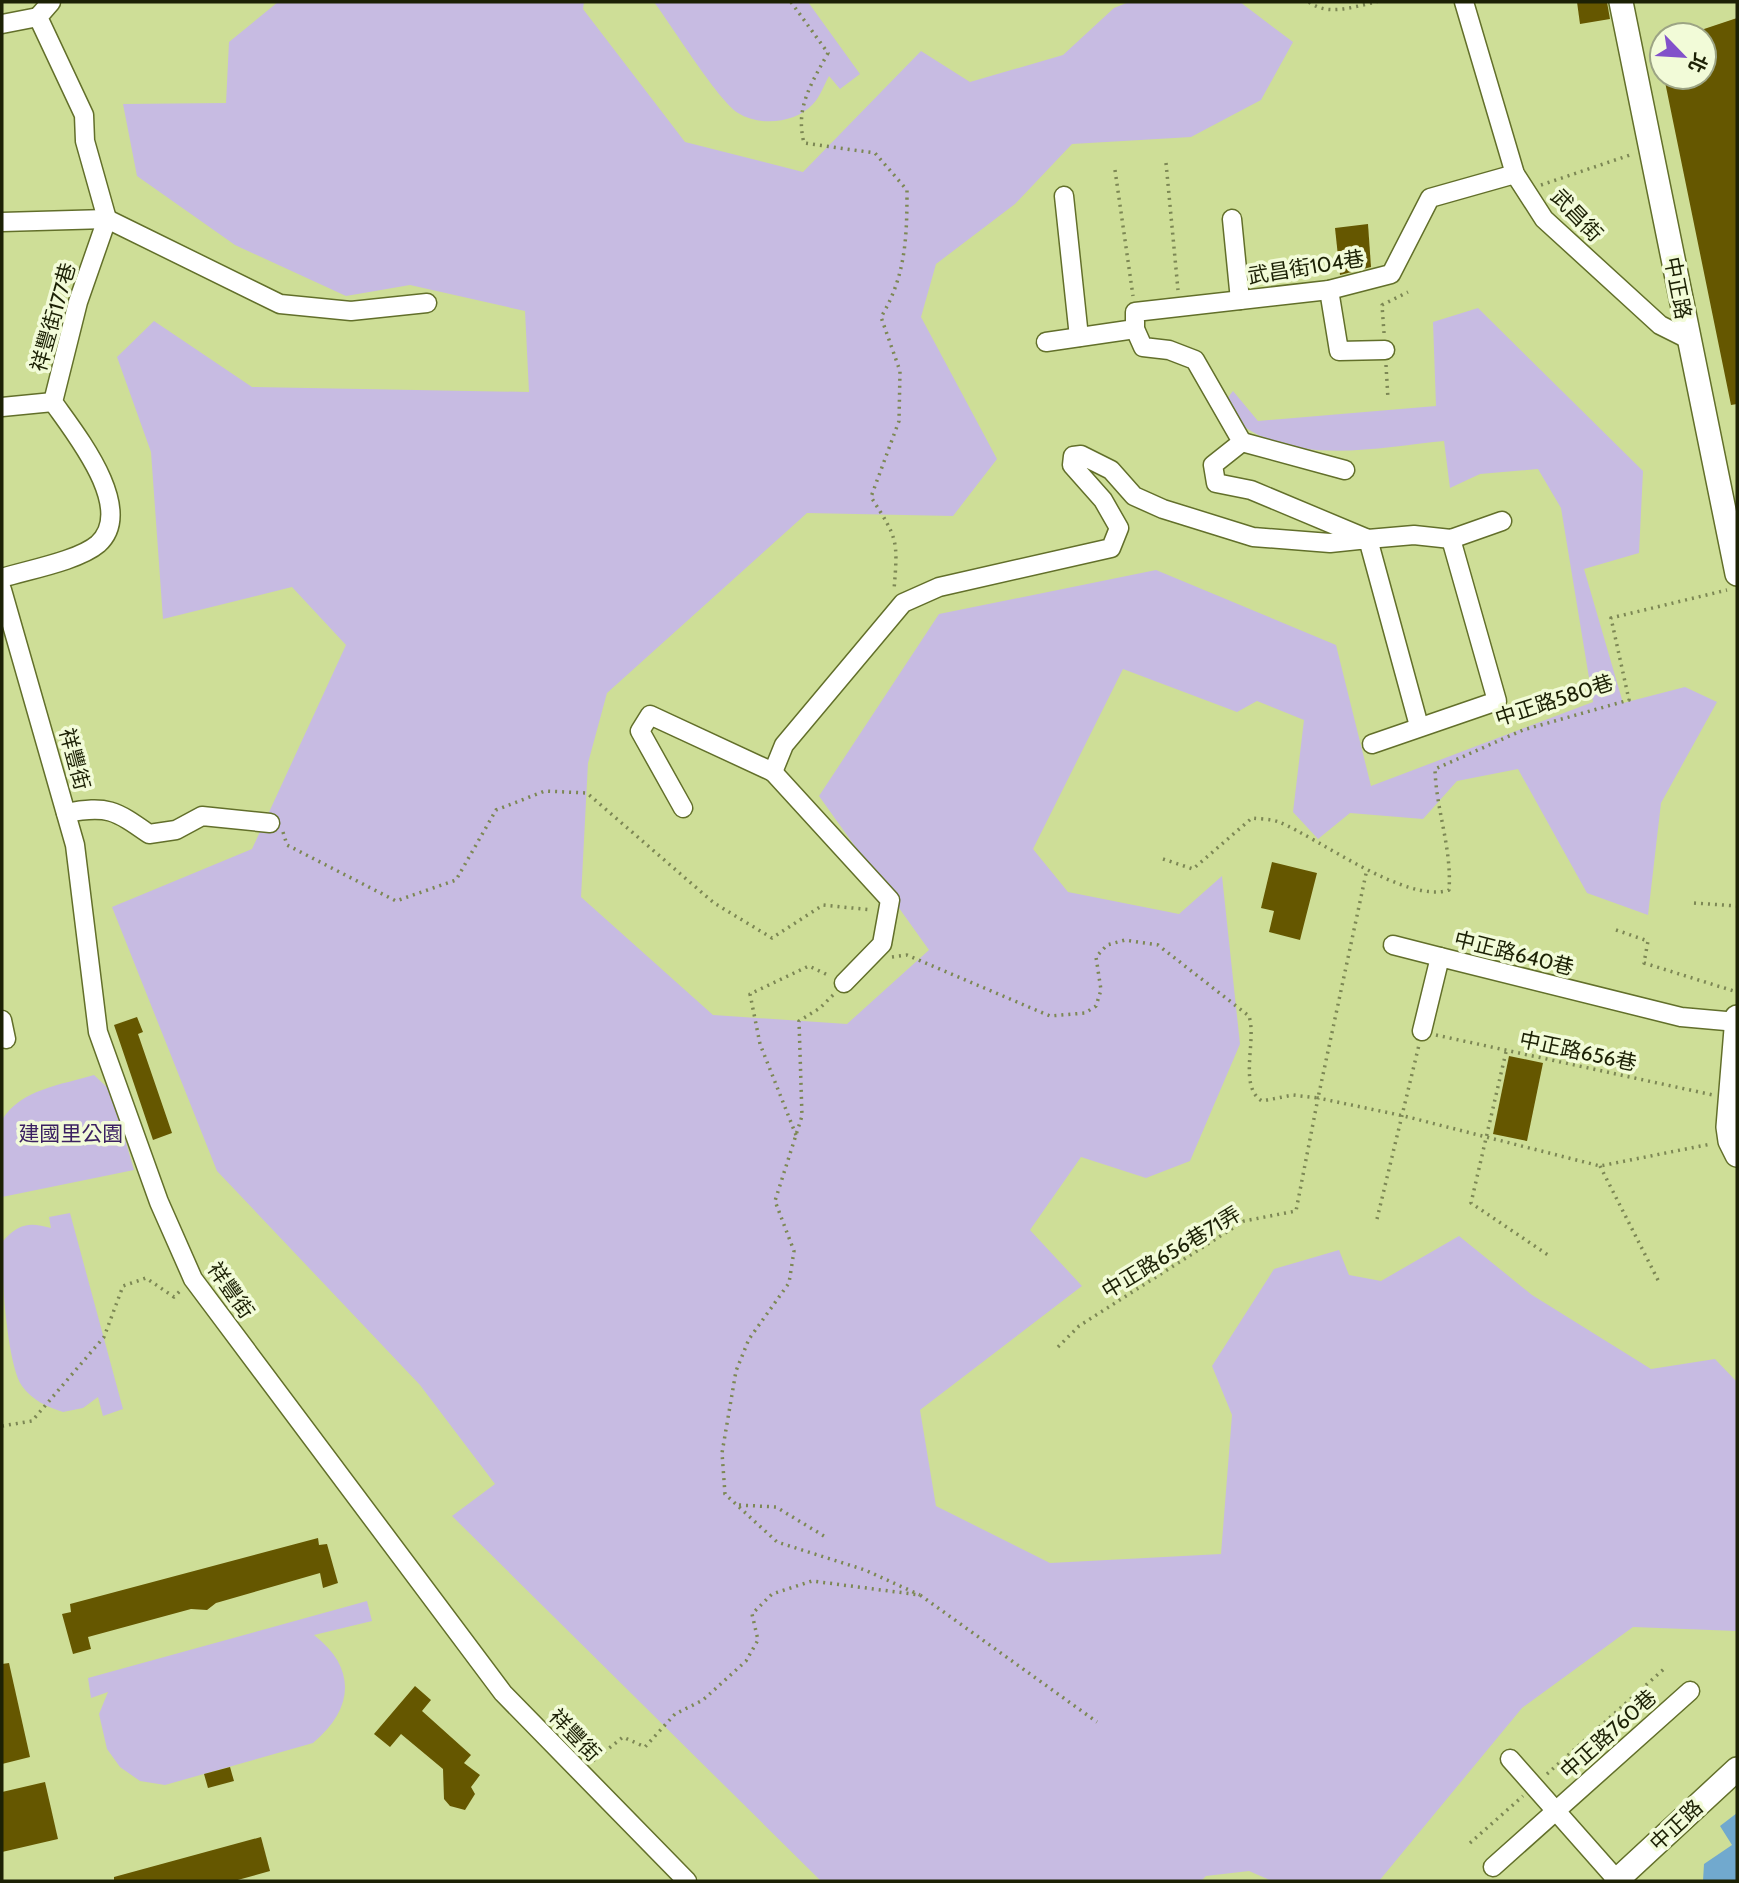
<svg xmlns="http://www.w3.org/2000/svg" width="1739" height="1883" font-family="Cabin,'Noto Sans TC',sans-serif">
<rect width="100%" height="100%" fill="#cede97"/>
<g fill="#c7bbe2">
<path d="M278 2H584L583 9 685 142 803 172 921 51 970 82 1063 55 1114 8 1129 2H1240L1293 42 1261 100 1191 137 1072 144 1015 204 936 264 921 317 997 459 953 516 807 513 607 693 588 763 581 897 713 1015 847 1024 929 950 819 796 939 614 1156 570 1336 645 1371 786 1593 702 1561 508 1538 469 1480 474 1450 488 1444 441C1381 447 1304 465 1246 428 1237 423 1230 413 1222 405L1233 391 1258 421 1436 406 1433 322 1478 308 1643 471 1639 553 1584 569 1623 703 1685 687 1717 702 1661 803 1648 915 1587 893 1518 769 1457 781 1423 819 1350 813 1318 839 1293 812 1304 720 1257 701 1237 712 1123 669 1033 849 1068 892 1179 914 1222 876 1240 1044 1190 1161 1146 1178 1081 1157 1030 1230 1082 1286 920 1410 936 1506 1050 1563 1221 1554 1232 1415 1212 1366 1274 1269 1339 1250 1349 1275 1381 1281 1459 1236 1532 1295 1651 1369 1715 1359 1737 1382V1631L1633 1627 1522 1708 1379 1881H1272L1249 1871 1206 1876 1201 1881H821L452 1516 495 1484 420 1385 217 1171 112 907 252 849 346 645 292 587 163 619 151 452 117 357 154 321 252 387 529 392 525 311 410 285 346 296 235 245 137 176 123 104 226 103 229 42Z"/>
<path d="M654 2H808L860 74 840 89 829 76C824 85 820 97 813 104 796 123 760 127 738 113 717 99 672 26 654 2Z"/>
<path d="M94 1075 111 1091 134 1170 2 1197V1120C21 1089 61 1085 94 1075Z"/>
<path d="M70 1213 123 1409 103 1416 98 1397 83 1408 63 1412C47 1407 32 1400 22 1386 7 1365 0 1266 3 1241 19 1223 30 1222 51 1228L49 1217Z"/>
<path d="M367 1601 372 1621 314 1635C357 1668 354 1709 313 1743L165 1785 140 1781 120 1767 107 1749 99 1714 108 1692 91 1698 88 1678Z"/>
</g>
<path fill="#71a9ce" d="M1737 1813V1881H1703L1704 1864 1732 1845 1720 1826Z"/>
<g fill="#655700">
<path d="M1577 2H1607L1610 19 1580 24Z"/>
<path d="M1737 18V404L1731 405 1664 77H1704V29Z"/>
<path d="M1368 224 1371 267 1340 275 1335 228Z"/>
<path d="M1272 862 1317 873 1300 940 1269 932 1274 911 1261 908Z"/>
<path d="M137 1017 143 1032 138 1034 172 1133 153 1140 114 1025Z"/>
<path d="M1509 1056 1543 1063 1527 1141 1493 1134Z"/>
<path d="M318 1538 319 1545 327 1544 338 1583 323 1588 320 1573 216 1603 207 1610 191 1609 88 1637 91 1649 73 1654 62 1614 71 1612 70 1604Z"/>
<path d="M9 1663 30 1757 2 1764V1664Z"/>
<path d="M415 1686 431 1700 422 1711 471 1755 464 1763 480 1775 471 1787 475 1794 465 1810 450 1806 444 1799 443 1769 401 1734 390 1747 374 1734Z"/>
<path d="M230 1767 234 1781 208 1788 204 1774Z"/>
<path d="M45 1782 58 1839 2 1852V1792Z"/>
<path d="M261 1837 270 1871 234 1881H114V1877Z"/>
</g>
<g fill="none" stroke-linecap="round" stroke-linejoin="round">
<g stroke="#626f2a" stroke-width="21">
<g id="minor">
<path d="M1464 2 1515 174 1544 219 1660 325 1688 339"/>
<path d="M2 24 38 17"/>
<path d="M1064 196 1079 337"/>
<path d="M1232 219 1240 300"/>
<path d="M2 222 107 219 280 304 351 311 427 303"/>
<path d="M1329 290 1339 351 1385 350"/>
<path d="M1046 342 1135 329"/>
<path d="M2 407 53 402"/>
<path d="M1242 442 1345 470"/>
<path d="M1502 521 1451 539 1414 535 1368 539 1251 490 1216 483 1213 465 1242 442 1195 360 1169 350 1143 347 1135 329V312L1329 290 1391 274 1430 198 1515 174"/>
<path d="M2 578C27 570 78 561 98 544 137 509 74 432 53 402L78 302 107 219 85 141 84 115 38 17 51 2"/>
<path d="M2 590 75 845 98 1032 159 1202 193 1279 503 1693 687 1881"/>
<path d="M1372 744 1497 701 1451 539"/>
<path d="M773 772 890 900 882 944 844 983"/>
<path d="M683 808 640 731 650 715 773 772 784 745 903 603 939 587 1111 548 1119 528 1103 500 1072 465 1073 456 1081 455 1111 470 1134 496 1163 509 1253 537 1330 543 1368 539 1419 726"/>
<path d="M66 813C107 805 115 810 149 834L176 830 202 816 270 823"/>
<path d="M1393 945 1440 957"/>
<path d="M2 1020 6 1039"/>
<path d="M1422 1031 1440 957 1681 1017 1737 1022"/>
<path d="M1510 1759 1617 1880"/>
<path d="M1493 1867 1690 1691"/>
</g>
</g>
<g stroke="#626f2a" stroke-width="26">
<g id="major">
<path d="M1621 2 1737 574"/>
<path d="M1737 1017 1728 1127 1730 1141 1737 1155"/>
<path d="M1616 1881 1737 1769"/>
</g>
</g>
<g stroke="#7c8754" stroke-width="3.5" stroke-dasharray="2 5" stroke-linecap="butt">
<path d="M791 2 828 53C811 84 795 108 804 143L875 153 907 190C907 236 906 276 881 317L900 371 899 421 871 497C898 539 898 540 894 590"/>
<path d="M1309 2C1329 17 1354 6 1377 2"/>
<path d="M1166 163 1178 290"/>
<path d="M1115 170 1133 296"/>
<path d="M1541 185 1633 154"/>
<path d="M1384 333 1382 305 1408 292"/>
<path d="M1386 365 1388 399"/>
<path d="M283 832 287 845 396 901 456 880 496 810 545 791 587 793 714 903 772 938 823 905 872 910"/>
<path d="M1163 859 1193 869 1252 818C1260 819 1271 819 1279 822 1320 839 1406 904 1449 890 1452 848 1436 810 1435 769L1523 730 1629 700 1611 618 1727 590"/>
<path d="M1694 903 1737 906"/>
<path d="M1616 930 1648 941 1644 963 1737 992"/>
<path d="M892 957 907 955 1050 1016 1085 1013 1096 1006 1101 990 1096 957 1107 945 1125 940 1158 945 1249 1016C1257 1041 1238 1086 1262 1101L1293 1095 1318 1098 1367 869"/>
<path d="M833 995 820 1008 799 1021 802 1116 775 1201 794 1251 789 1283 749 1339 736 1371 722 1453 725 1494 777 1542 865 1570 920 1595"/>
<path d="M1436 1035 1713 1095"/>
<path d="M1506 1052 1471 1203 1548 1255"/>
<path d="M796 1135 760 1044 750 994 809 966 830 976"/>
<path d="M1600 1166 1660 1284"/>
<path d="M1377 1219 1419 1045"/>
<path d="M1058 1347 1079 1326 1244 1221 1296 1211 1318 1098 1404 1116 1600 1166 1711 1144"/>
<path d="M2 1426 32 1421 104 1337 123 1286 146 1278 174 1297 181 1290"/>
<path d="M739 1505 776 1507 824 1536"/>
<path d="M593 1761 623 1737 645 1747 675 1714 703 1700 746 1661 758 1640 752 1614 772 1594 812 1581 920 1595 1097 1722"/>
<path d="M1547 1774 1665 1668"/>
<path d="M1470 1843 1523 1796"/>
</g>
<use href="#minor" stroke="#fff" stroke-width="18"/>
<use href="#major" stroke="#fff" stroke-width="23"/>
</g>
<g text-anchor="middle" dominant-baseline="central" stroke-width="7" stroke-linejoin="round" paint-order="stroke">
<g font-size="21" fill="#1c2105" stroke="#f2fbd8">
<text transform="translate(1577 215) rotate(46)">武昌街</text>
<text transform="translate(1306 267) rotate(-9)">武昌街104巷</text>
<text transform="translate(1678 288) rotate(79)">中正路</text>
<text transform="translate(53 317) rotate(-74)">祥豐街177巷</text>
<text transform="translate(1554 700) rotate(-18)">中正路580巷</text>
<text transform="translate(75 759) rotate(75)">祥豐街</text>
<text transform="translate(1514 953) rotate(14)">中正路640巷</text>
<text transform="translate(1578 1051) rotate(12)">中正路656巷</text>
<text transform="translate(1171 1252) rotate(-31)">中正路656巷71弄</text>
<text transform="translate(231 1290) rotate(55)">祥豐街</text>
<text transform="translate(1608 1734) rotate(-42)">中正路760巷</text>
<text transform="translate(575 1735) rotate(46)">祥豐街</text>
<text transform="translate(1676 1825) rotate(-43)">中正路</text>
</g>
<g font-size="21" fill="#3b2061" stroke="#f2fbd8">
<text x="71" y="1133">建國里公園</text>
</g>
</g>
<rect width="1739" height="1883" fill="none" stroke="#1c2105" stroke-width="7"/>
<g transform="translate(1683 56) rotate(115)"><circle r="33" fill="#f2fbd8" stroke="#9ca484" stroke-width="2"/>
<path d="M0-5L12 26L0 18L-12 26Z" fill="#8251ca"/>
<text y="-10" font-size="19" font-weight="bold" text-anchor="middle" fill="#1c2105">北</text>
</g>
</svg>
